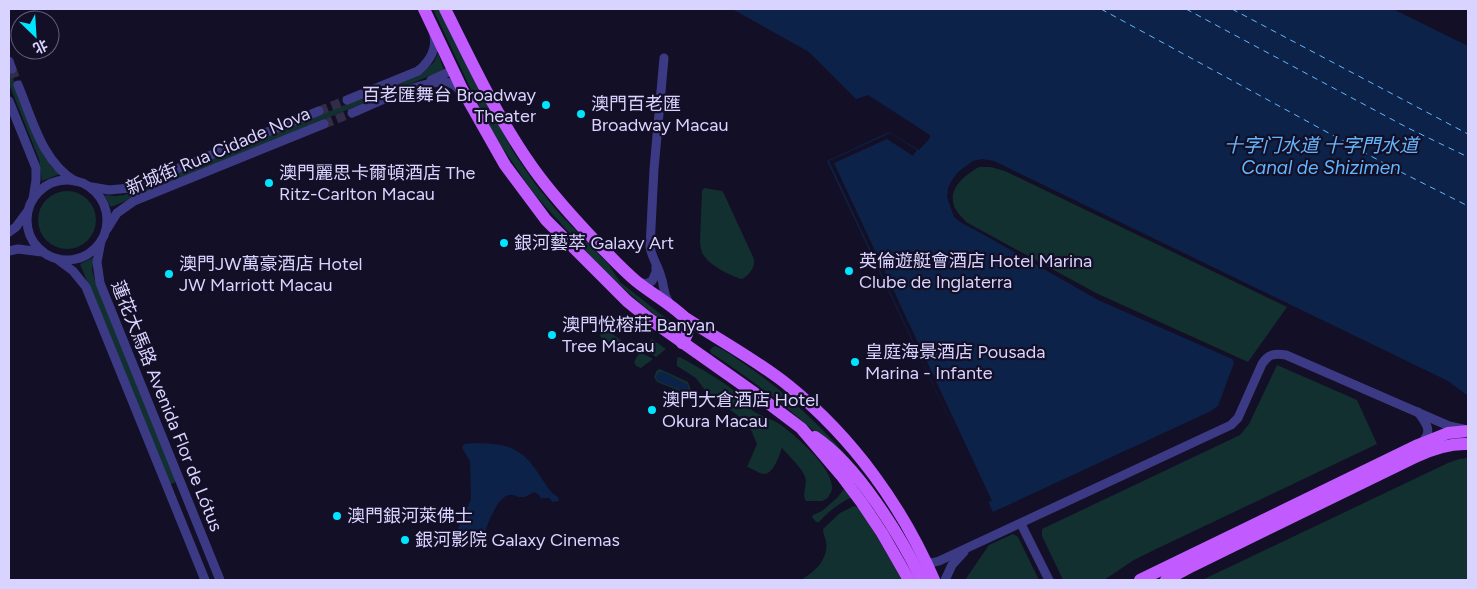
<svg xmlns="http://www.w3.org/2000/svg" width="1477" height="589" font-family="Figtree,'Noto Sans SC',sans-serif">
<rect width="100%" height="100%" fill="#130f26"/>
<g fill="#12302f">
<path d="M433 9H439L497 122 514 153 536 185 558 212 609 265 620 282 663 316 685 329 682 333H680L653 314 605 272 534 194 489 128Z"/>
<path d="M438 53 444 70 111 207 104 195 115 196 124 195 421 74 434 62Z"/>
<path d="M9 68 44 156 53 169 60 174 42 181 39 159 9 84Z"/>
<path d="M979 167H991L1005 171 1287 307 1248 362 1096 293 966 222C963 218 958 214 956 210 945 190 964 176 979 167Z"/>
<path d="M704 188 722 191 724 194 754 259C755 268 750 274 742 279 734 278 710 265 705 257 701 253 701 248 700 242L702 191Z"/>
<circle cx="67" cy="220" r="29"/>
<path d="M94 257 92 270 95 281 176 482 170 484 80 264Z"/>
<path d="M606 329 626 344 627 349 623 351 613 352 603 343 600 335 603 330Z"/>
<path d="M652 339 666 349 656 357 643 348Z"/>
<path d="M714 346C723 348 732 356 740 361 790 394 833 437 870 484 821 435 769 390 711 353L710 350Z"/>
<path d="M640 352 653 359 641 368 636 366 634 362Z"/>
<path d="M680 357C697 367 744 391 750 409 758 415 772 419 781 425 796 436 833 468 832 488 832 492 829 495 828 498L822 501H806C801 493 808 486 805 477 803 469 788 455 782 448 779 455 774 475 763 474 758 473 752 468 747 467L757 444 751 430 741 418 707 393 696 378 677 366V358Z"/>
<path d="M1277 365 1357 400 1377 444 1152 551 1134 560 1104 580H1063L1042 536V529L1240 435 1249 424Z"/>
<path d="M660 369 688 382 691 390 687 394 684 393 657 382 654 377 657 370Z"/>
<path d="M1468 458V580H1202L1448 463 1459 459Z"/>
<path d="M845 488 852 497C838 504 829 511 819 522H816L812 517 813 515 822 511 837 498Z"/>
<path d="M854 506 860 508 902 580H801C815 572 829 559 826 541 825 537 823 534 823 529L840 513Z"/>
<path d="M1013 534 1018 537 1039 580H965L989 545Z"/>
</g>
<g fill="#0c2248">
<path d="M732 9H1393L1468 46V396L1448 381 994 161 982 159 973 161 958 172 952 180 948 188 947 197 954 217 960 222 988 237 1098 300 1232 359 1234 363 1218 406 1209 412 993 512 827 161 889 132 919 150 930 138V135L868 95 856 99 809 52Z"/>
<path d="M660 372H663L688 385V390L684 391 658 381 656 376Z"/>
<path d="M477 443C509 444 523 448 540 476 546 484 549 492 558 497L559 501 553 502 549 498H541L538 494 534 492 525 497H518C499 484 486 530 481 542L456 533 471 499 470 461 462 448 464 444Z"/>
</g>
<path fill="#130f26" d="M890 133 917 150 913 156 887 139 834 163 992 501 988 502 829 161Z"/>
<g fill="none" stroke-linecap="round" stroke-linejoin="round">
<g stroke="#62b6ff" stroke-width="1" stroke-dasharray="6 5" stroke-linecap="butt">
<path d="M1101 9 1391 167 1468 206"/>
<path d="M1186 9 1408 128 1468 157"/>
<path d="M1232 9 1468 134"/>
</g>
<g stroke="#312d47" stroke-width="9" stroke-dasharray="9 4.5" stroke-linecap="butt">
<path d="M12 69 18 85"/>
<path d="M319 111 347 100"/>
<path d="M324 124 352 113"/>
</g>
<g stroke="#3d3a85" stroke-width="9">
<path d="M664 58 654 169 650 247C652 258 658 266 661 277 665 287 662 292 669 303"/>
<path d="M9 61 12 69"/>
<path d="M431 80 453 70"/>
<path d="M18 85C32 118 42 162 75 181"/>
<path d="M347 100 418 71C430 61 437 50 434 35"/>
<path d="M9 101 36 168V180L33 199"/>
<path d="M352 113C372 105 430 76 450 83 455 85 459 89 462 93"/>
<circle cx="67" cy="220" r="40"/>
<path d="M92 187 109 190 130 188 319 111"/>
<path d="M107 229 117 213 134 201 324 124"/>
<path d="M9 232 16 227 27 212"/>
<path d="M101 241 97 262 100 283 220 580"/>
<path d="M9 251 18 249 42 252"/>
<path d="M57 259 73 271 86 287 205 580"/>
<path d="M639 282 646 284 652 281 656 272V267"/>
<path d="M1418 412C1426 423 1434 432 1421 443"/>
<path d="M1021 524 1049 580"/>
<path d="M925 560 931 563 939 561 1231 425 1238 418 1262 364C1268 354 1275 353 1286 355L1449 426 1463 429"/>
<path d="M945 580 952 565 964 552"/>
</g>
<g stroke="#c25bff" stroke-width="12">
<path d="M424 9 462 89 505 165 546 220 627 301 648 318 760 397 801 428 841 475 862 503 882 533 909 580"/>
<path d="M445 9C472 63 498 119 533 168 553 196 577 222 600 246 612 258 623 270 636 281 652 294 668 302 684 317 719 340 757 360 789 386 853 438 902 506 934 580"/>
<path d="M682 343C689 333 690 328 684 317"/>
<path d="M815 437C857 465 900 535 922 580"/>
<path d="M1140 580 1418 445 1448 433 1468 431"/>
<path d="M1166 580 1192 566 1415 457C1432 449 1449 443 1468 444"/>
</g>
</g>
<g fill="#00e5ff" stroke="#130f26" stroke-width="2">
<circle cx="546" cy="105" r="5"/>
<circle cx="581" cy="114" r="5"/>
<circle cx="269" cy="183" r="5"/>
<circle cx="504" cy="243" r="5"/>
<circle cx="849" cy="271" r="5"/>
<circle cx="169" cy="274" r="5"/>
<circle cx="552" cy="335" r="5"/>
<circle cx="855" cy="362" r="5"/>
<circle cx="652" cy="410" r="5"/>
<circle cx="337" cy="516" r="5"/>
<circle cx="405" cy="540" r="5"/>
</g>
<g text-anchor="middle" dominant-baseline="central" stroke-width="4.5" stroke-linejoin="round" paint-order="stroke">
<g font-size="18" fill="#d9d4ff" stroke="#130f26" text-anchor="start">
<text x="536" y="95" text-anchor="end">百老匯舞台 Broadway<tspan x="536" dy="21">Theater</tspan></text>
<text x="591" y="104">澳門百老匯<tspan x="591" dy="21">Broadway Macau</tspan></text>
<text x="279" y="173">澳門麗思卡爾頓酒店 The<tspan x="279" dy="21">Ritz-Carlton Macau</tspan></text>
<text x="514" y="243">銀河藝萃 Galaxy Art</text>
<text x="859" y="261">英倫遊艇會酒店 Hotel Marina<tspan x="859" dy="21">Clube de Inglaterra</tspan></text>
<text x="179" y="264">澳門JW萬豪酒店 Hotel<tspan x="179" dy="21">JW Marriott Macau</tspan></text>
<text x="562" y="325">澳門悅榕莊 Banyan<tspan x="562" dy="21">Tree Macau</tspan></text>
<text x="865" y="352">皇庭海景酒店 Pousada<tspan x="865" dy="21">Marina - Infante</tspan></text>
<text x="662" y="400">澳門大倉酒店 Hotel<tspan x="662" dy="21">Okura Macau</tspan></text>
<text x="347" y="516">澳門銀河萊佛士</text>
<text x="415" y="540">銀河影院 Galaxy Cinemas</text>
</g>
<g font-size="18" fill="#d9d4ff" stroke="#130f26">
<text transform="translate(218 151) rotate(-23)">新城街 Rua Cidade Nova</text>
<text transform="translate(167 406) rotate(68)">蓮花大馬路 Avenida Flor de Lótus</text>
</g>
<g font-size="19" font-style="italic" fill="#62b6ff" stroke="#130f26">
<text x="1321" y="145">十字门水道 十字門水道<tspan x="1321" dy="22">Canal de Shizimen</tspan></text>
</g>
</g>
<rect width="1477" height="589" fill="none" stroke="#d9d4ff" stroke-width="20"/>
<g transform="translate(35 35) rotate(155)"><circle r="24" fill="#130f26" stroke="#625e7d"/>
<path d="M0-4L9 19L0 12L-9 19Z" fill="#00e5ff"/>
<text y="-8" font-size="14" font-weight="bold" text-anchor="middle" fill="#d9d4ff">北</text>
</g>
</svg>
